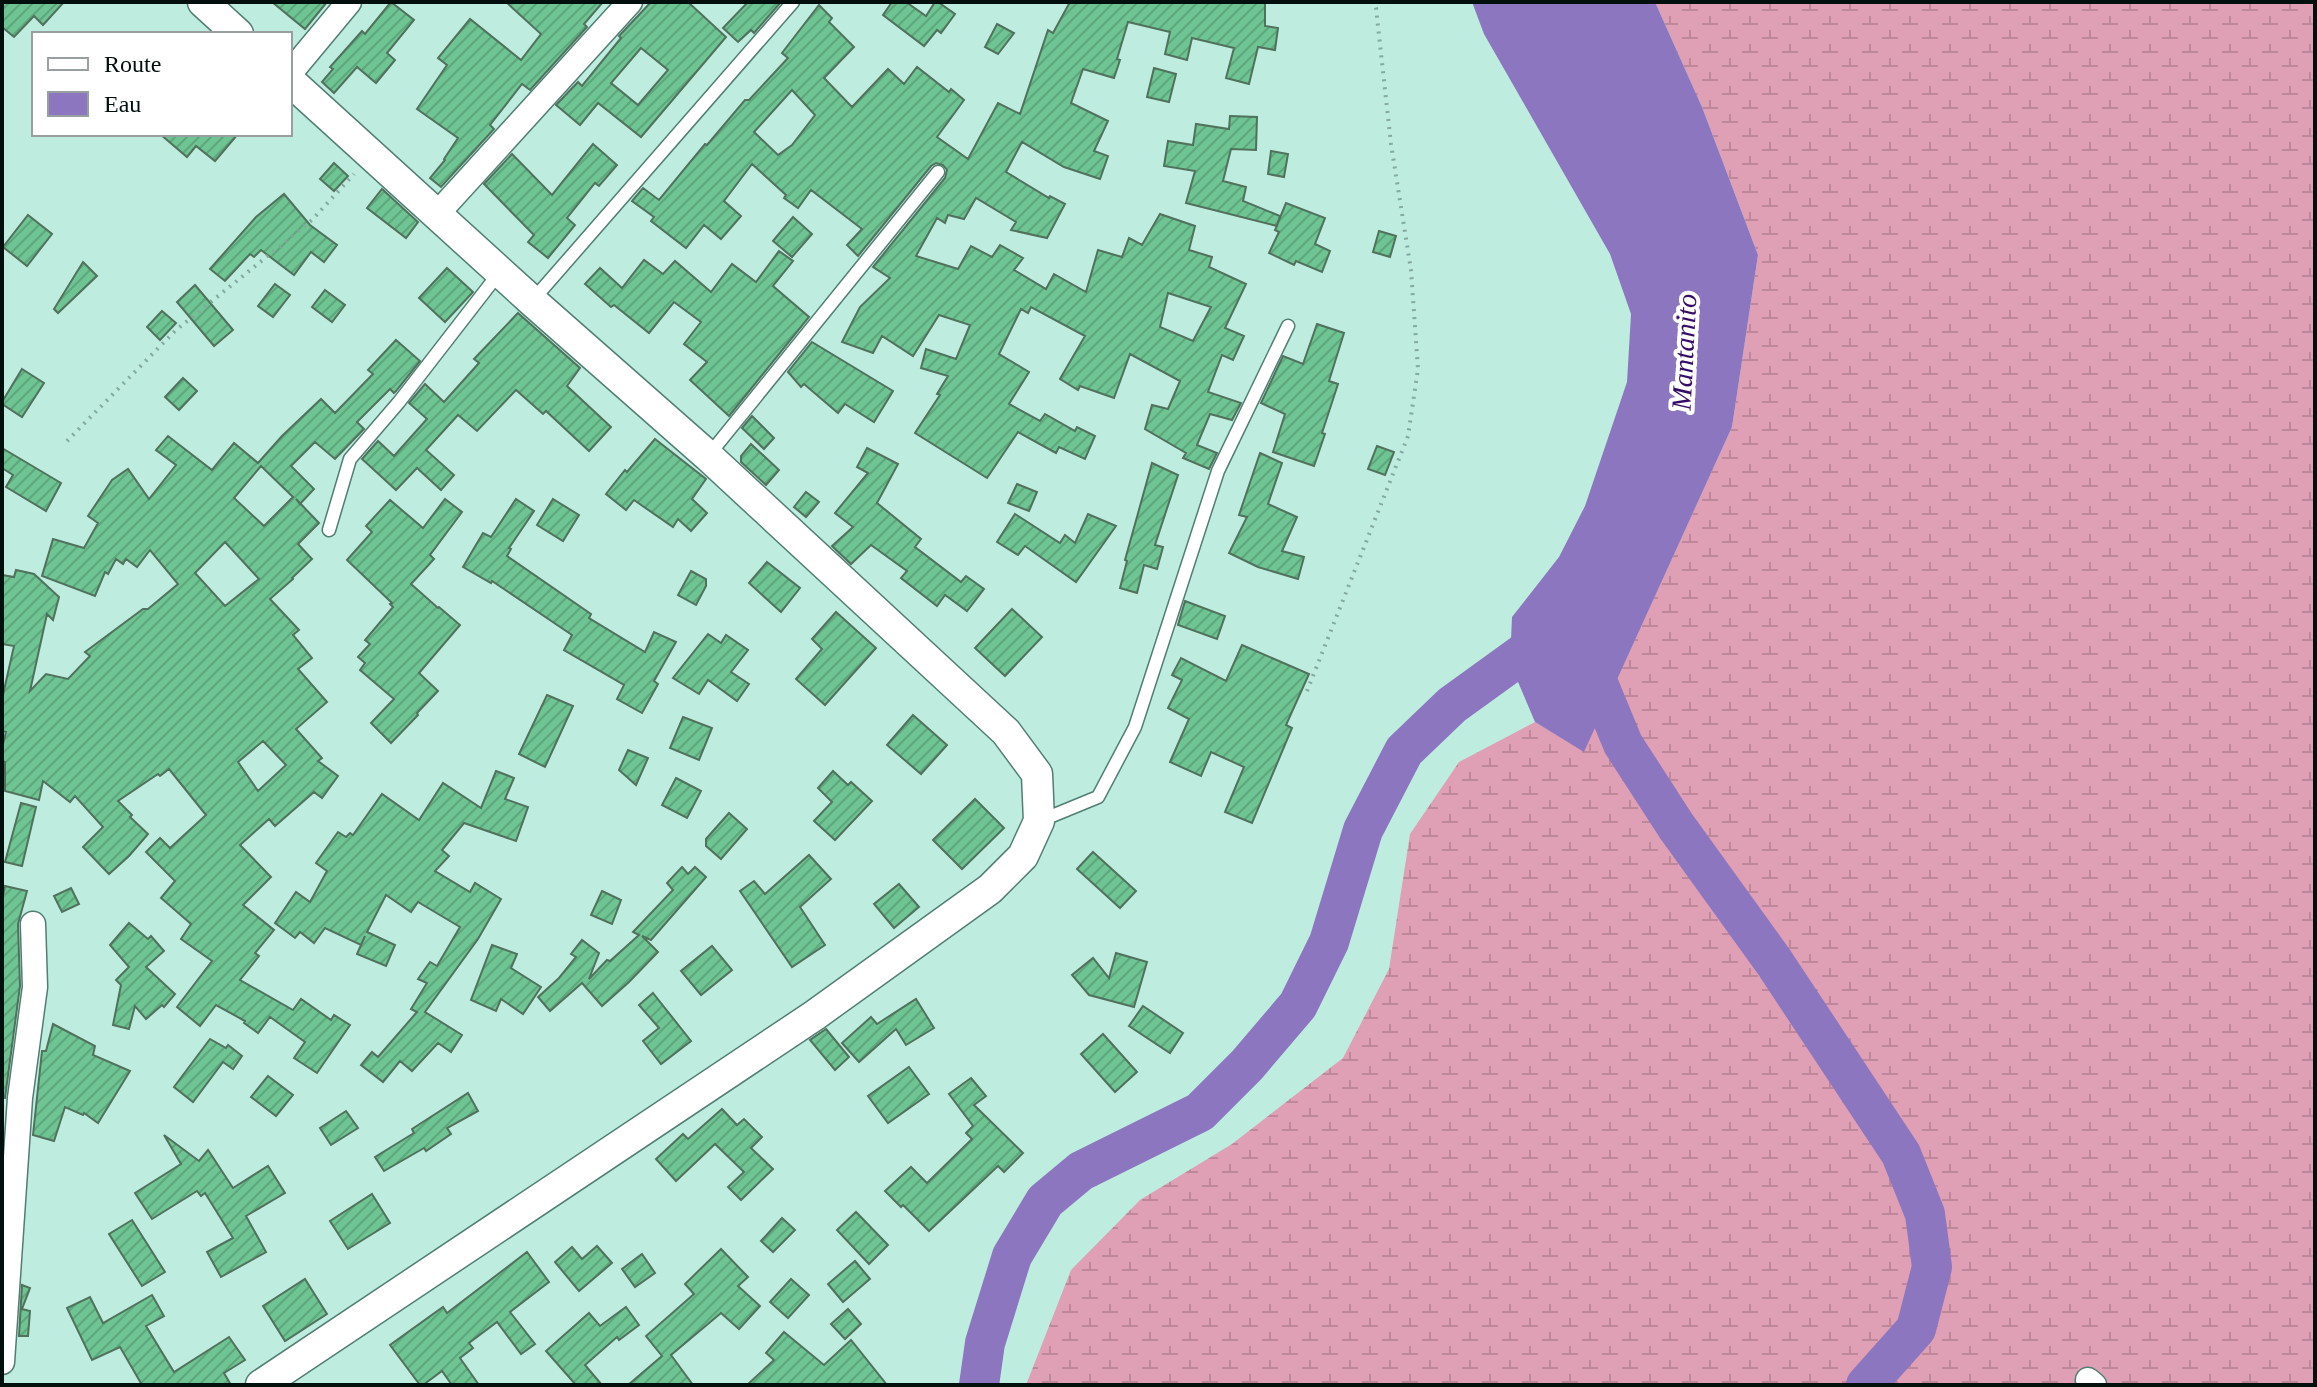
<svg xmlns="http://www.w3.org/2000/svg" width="2317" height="1387" font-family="'Times New Roman',serif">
<defs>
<pattern id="wetland-marsh" width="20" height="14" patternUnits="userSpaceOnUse" patternTransform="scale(2)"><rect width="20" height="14" fill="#df9fb5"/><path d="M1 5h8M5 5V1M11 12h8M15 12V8" fill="none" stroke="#be889a"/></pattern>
<pattern id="building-hatch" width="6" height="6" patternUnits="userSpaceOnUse" patternTransform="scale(2)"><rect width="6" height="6" fill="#6ec492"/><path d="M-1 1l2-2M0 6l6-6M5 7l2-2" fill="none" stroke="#5ea77d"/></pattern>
</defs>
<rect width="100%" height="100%" fill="#beede0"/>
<path fill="url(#wetland-marsh)" d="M1655 2H2315V1385H1026L1071 1270 1140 1200 1232 1144 1343 1058 1389 969 1410 834 1459 762 1535 722 1584 751 1732 427 1758 255 1702 107Z"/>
<path fill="#8d76c0" d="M1472 2H1655L1702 107 1758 255 1732 427 1584 752 1535 722 1510 663 1512 617 1559 557 1585 506 1627 382 1631 314 1610 254 1484 34Z"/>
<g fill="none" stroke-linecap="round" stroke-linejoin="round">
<g stroke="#8d76c0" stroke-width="40">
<path d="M1585 652 1623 744 1676 826 1774 962 1901 1154 1925 1214 1932 1267 1916 1329 1866 1385"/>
<path d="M979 1385 985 1343 1012 1256 1045 1201 1081 1171 1200 1112 1247 1065 1298 1005 1329 942 1363 830 1404 751 1452 705 1553 632"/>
</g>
</g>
<g fill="url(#building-hatch)" stroke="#50715c" stroke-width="2" fill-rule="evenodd">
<path d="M2 2H64L43 25 34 16 14 37 2 27Z"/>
<path d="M272 2H327L305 29Z"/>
<path d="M391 2 414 20 387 53 395 60 376 83 357 67 334 93 322 82 333 69 330 67 362 31 365 34Z"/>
<path d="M506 2H603L584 24 587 27 530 90 522 84 490 125 494 129 441 187 430 178 445 160 444 159 458 138 417 109 447 65 438 58 470 19 521 60 541 34Z"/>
<path d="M651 2H688L726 37 641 137 598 103 580 125 556 105 578 82 582 86 621 38 619 36ZM641 48 668 70 638 105 611 83Z"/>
<path d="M748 2H781L754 33 751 30 738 42 723 28Z"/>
<path d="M892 2H906L926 16 935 2H938L955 14 941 33 937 30 924 46 883 15Z"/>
<path d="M1070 2H1265V26L1278 28 1275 50 1258 47 1249 84 1226 78 1234 48 1192 38 1187 60 1165 54 1170 32 1128 22 1117 59 1120 60 1114 78 1083 69 1071 103 1108 121 1094 151 1108 156 1100 179 1064 167 1022 142 1006 172 1049 198 1050 196 1065 204 1047 238 1011 230 1016 222 976 198 964 219 948 215 945 223 937 218 916 256 958 269 971 246 992 257 1000 245 1023 258 1014 270 1046 289 1054 274 1086 292 1098 250 1122 257 1129 238 1142 245 1160 214 1195 226 1189 250 1212 257 1209 267 1246 284 1225 328 1244 336 1233 360 1222 355 1208 392 1241 403 1232 420 1210 414 1197 445 1217 453 1209 469 1183 458 1186 453 1145 429 1152 405 1168 409 1180 381 1130 354 1114 398 1080 386 1078 390 1060 379 1085 336 1031 307 1028 313 1021 309 999 354 1029 372 1009 404 1040 421 1045 414 1075 431 1077 427 1095 436 1085 459 1059 447 1056 453 1018 432 987 478 915 433 940 395 937 394 948 376 921 368 926 349 956 359 970 325 939 315 913 356 882 336 873 353 842 342 860 307 890 278 873 267 945 178 947 170 943 165 936 163 931 166 858 256 847 245 862 229 811 190 798 208 784 198 786 195 752 164 724 201 741 216 721 239 704 225 686 248 651 221 654 217 632 201 643 188 659 200 705 144 707 145 745 100H749L788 58 782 53 819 5 832 18 829 22 854 47 824 78 852 107 888 69 904 84 917 67 949 92 951 89 964 100 937 137 968 159 998 103 1020 114 1048 30 1053 33ZM792 90 815 115 792 145 778 155 754 132ZM1168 293 1211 307 1193 341 1160 327Z"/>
<path d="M997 24 1014 33 998 54 985 47Z"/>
<path d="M1154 68 1176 74 1169 102 1147 97Z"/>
<path d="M1230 116 1257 117 1256 150 1231 149 1223 181 1246 187 1243 201 1280 216 1277 225 1286 203 1325 218 1315 244 1330 251 1322 272 1296 261 1294 265 1269 253 1279 232 1275 230 1277 226 1186 203 1195 171 1164 166 1168 141 1193 145 1196 124 1229 129Z"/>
<path d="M160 134H238L215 161 196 146 187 157Z"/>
<path d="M593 144 617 165 599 186 595 183 567 218 575 225 548 258 528 242 534 235 484 184 512 154 552 195Z"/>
<path d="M1271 151 1288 154 1284 177 1268 174Z"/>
<path d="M334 163 348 176 334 191 320 179Z"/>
<path d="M382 189 418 222 406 238 367 208Z"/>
<path d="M284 194 310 225 337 245 324 262 311 252 294 275 261 250 254 257 250 254 225 281 210 269 256 217Z"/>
<path d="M28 215 52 234 27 266 3 247Z"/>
<path d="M793 217 812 234 792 257 773 241Z"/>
<path d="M1379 231 1396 236 1390 257 1373 252Z"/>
<path d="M779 251 793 261 773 286 809 317 729 416 690 380 707 362 684 344 701 322 674 302 649 333 614 305 611 307 585 284 600 268 622 288 644 260 663 274 675 261 711 292 732 264 756 282Z"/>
<path d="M83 262 97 276 58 313 54 309Z"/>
<path d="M447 268 473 292 445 322 419 298Z"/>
<path d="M275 284 290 295 273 317 258 306Z"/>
<path d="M195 285 233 330 214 346 177 302Z"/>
<path d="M325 290 345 305 332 322 312 307Z"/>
<path d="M162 311 176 323 160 340 147 327Z"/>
<path d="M518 313 580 368 567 386 611 427 589 451 546 411 543 414 516 390 477 431 458 415 426 450 454 475 441 490 417 468 396 490 362 459 378 441 394 456 427 419 409 403 425 384 444 402 479 363 474 359Z"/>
<path d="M1317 324 1344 333 1329 381 1338 384 1322 433 1325 434 1314 466 1273 452 1285 414 1261 403 1283 356 1303 364Z"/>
<path d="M396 340 420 361 396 391 394 393 390 389 357 422 364 429 335 459 315 442 291 466 314 489 300 504 296 499 319 523 298 544 312 559 292 578 293 579 270 599 299 630 293 635 312 658 298 669 327 702 296 729 322 758 318 761 338 776 322 798 314 792 275 826 269 819 240 845 271 877 243 905 274 930 255 953 259 956 240 980 293 1010 301 999 331 1020 334 1015 350 1025 317 1073 294 1058 305 1042 270 1017 258 1033 244 1023 245 1021 216 1005 200 1026 177 1007 212 961 181 939 191 924 161 898 175 881 146 852 160 838 170 848 206 815 169 769 160 776 158 774 118 801 132 815 130 817 148 834 129 856 109 874 83 847 103 827 75 796 70 802 43 781 39 800 5 791V762L2 761V748L6 732 2 731V699L14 646 2 644V575L14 577 16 570 34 574 59 597 53 620 47 614 30 691 46 674 68 679 90 656 85 652 143 609H148L178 584 150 550 137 567 126 559 123 564 116 559 108 574 105 572 95 596 42 576 53 539 84 548 98 523 88 516 112 480 128 469 149 499 176 465 156 450 168 436 212 470 234 443 258 463 282 436 321 399 335 413 373 374 368 370ZM261 466 293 497 264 526 234 498ZM225 542 259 579 225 606 195 573ZM263 741 286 765 258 791 238 762Z"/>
<path d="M812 342 893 391 874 422 845 404 838 413 804 384 801 387 788 372Z"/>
<path d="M22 369 44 383 22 417 2 404V402Z"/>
<path d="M183 378 197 391 179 410 165 397Z"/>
<path d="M752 416 774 438 764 449 742 428Z"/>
<path d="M655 439 706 479 692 499 707 513 691 531 678 519 673 527 634 500 626 510 606 494 625 470 627 472Z"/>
<path d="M751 444 779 470 766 485 741 462V456Z"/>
<path d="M1377 446 1394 452 1385 475 1368 469Z"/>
<path d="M2 448 61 483 46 511 6 487 13 475 2 468Z"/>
<path d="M867 448 898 464 877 503 921 539 915 547 961 582 966 576 984 589 967 611 945 595 937 606 901 578 907 571 871 545 851 564 832 546 853 527 835 513 868 473 857 467Z"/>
<path d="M1260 453 1282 463 1268 504 1297 517 1282 551 1304 557 1298 579 1258 567 1229 553 1247 517 1239 515Z"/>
<path d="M1152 463 1178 475 1155 545 1163 547 1157 569 1144 565 1137 593 1120 588 1127 561 1125 560Z"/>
<path d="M1017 484 1037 492 1029 511 1008 503Z"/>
<path d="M806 492 819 502 806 517 794 507Z"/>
<path d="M445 499 462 512 430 555 434 559 411 584 438 608 439 607 460 625 419 673 438 691 417 713 418 715 391 743 371 723 394 699 360 670 365 663 358 657 370 644 365 640 393 607 390 604 392 603 347 560 372 532 366 526 390 500 423 528Z"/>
<path d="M516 499 534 511 509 548 511 549 507 556 591 614 589 618 645 652 654 632 676 642 654 681 658 684 642 713 617 699 624 685 564 650 572 635 492 581 491 583 463 567 483 533 491 537Z"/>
<path d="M553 499 579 515 563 541 537 525Z"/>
<path d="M1015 514 1060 543 1065 535 1075 543 1088 514 1116 526 1076 582 1025 546 1018 555 997 542Z"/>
<path d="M767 562 800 588 781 612 749 583Z"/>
<path d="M691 571 706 579V586L696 605 678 595Z"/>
<path d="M1185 601 1225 616 1217 639 1178 625Z"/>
<path d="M1012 609 1042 637 1005 676 975 648Z"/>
<path d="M836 612 876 648 825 705 796 679 822 649 812 639Z"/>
<path d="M708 634 721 643 726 635 748 650 731 672 749 684 737 701 708 680 699 694 673 678Z"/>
<path d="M1242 645 1309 674 1286 725 1292 728 1252 823 1225 812 1244 767 1211 752 1201 776 1170 762 1189 719 1168 708 1182 680 1172 675 1181 658 1226 681Z"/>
<path d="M547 695 573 706 545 767 519 754Z"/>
<path d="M913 715 947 745 921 774 887 745Z"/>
<path d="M683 717 712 728 699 760 670 748Z"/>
<path d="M628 750 648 758 636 785 619 770Z"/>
<path d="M496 771 514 778 505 799 528 807 516 841 464 823 442 850 449 856 435 871 470 892 475 883 501 899 478 939 425 1012 462 1035 451 1052 438 1043 412 1071 400 1061 383 1082 361 1065 372 1052 378 1057 417 1012 411 1009 427 983 418 979 430 962 437 966 460 927 418 902 411 912 386 895 367 932 395 945 386 966 357 954 365 936 361 945 325 928 314 943 300 932 295 938 275 923 296 892 310 902 327 871 316 863 338 832 346 837 350 833 353 835 382 794 419 820 443 783 481 808Z"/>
<path d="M833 771 848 785 851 782 872 801 835 840 814 821 832 802 818 788Z"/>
<path d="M676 778 701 791 687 818 662 805Z"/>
<path d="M975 799 1004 828 962 869 933 840Z"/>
<path d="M21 803 36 807 22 866 5 862Z"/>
<path d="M729 813 747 829 721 859 706 846V839Z"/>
<path d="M1093 852 1136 891 1120 908 1077 869Z"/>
<path d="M809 855 831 879 800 907 825 945 792 967 740 891 754 881 765 894Z"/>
<path d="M682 867 688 874 695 867 706 877 651 940 642 936 658 952 629 982 602 1006 582 983 550 1011 538 997 559 978 576 957 571 954 582 940 599 953 589 979 607 960 610 961 639 935 633 932 673 890 667 883Z"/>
<path d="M899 884 919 907 894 928 874 904Z"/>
<path d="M5 886 27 891 18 924 20 986 5 1098 2 1097V900Z"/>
<path d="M71 888 79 904 62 912 54 896Z"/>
<path d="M602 891 621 900 612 924 591 915Z"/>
<path d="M129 923 148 939 151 936 164 951 146 967 175 994 164 1007 162 1005 146 1019 135 1006 129 1029 113 1025 121 985 116 980 129 967 110 945Z"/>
<path d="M492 945 517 954 511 968 541 987 523 1014 501 999 496 1011 471 1000Z"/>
<path d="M712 946 732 970 701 995 681 971Z"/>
<path d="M1116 953 1147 962 1134 1007 1089 995 1072 975 1093 958 1109 978Z"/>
<path d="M653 993 691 1041 661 1064 643 1041 659 1028 639 1005Z"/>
<path d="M916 999 934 1028 906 1045 896 1029 859 1062 842 1043 871 1017 877 1024Z"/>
<path d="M1143 1006 1183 1033 1170 1053 1129 1026Z"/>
<path d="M53 1024 95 1046 93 1055 130 1071 98 1123 84 1113 83 1115 65 1107 54 1141 33 1135 42 1051H46Z"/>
<path d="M826 1029 849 1057 835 1070 810 1040Z"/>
<path d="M1103 1034 1137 1072 1115 1092 1081 1054Z"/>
<path d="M210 1039 226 1048 228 1045 242 1056 233 1069 223 1062 193 1102 174 1087Z"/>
<path d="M909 1067 929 1094 888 1123 868 1096Z"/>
<path d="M268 1076 293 1095 276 1116 251 1097Z"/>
<path d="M971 1078 986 1096 974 1105 1023 1153 1004 1172 998 1166 929 1231 903 1205 901 1207 885 1191 911 1167 927 1183 972 1139 966 1133 973 1126 949 1094Z"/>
<path d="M468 1093 478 1111 447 1128 451 1134 426 1151 424 1148 384 1171 375 1157 414 1133 412 1129Z"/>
<path d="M722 1109 737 1125 744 1119 762 1137 751 1148 773 1169 741 1200 728 1187 744 1172 715 1144 676 1181 656 1159 683 1134 688 1139Z"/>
<path d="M346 1111 358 1128 331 1145 320 1128Z"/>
<path d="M164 1135 199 1161 208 1150 233 1188 268 1166 285 1193 246 1216 266 1252 221 1277 207 1252 233 1238 205 1193 201 1196 197 1191 152 1219 135 1193 181 1164Z"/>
<path d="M372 1194 390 1223 348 1249 330 1221Z"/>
<path d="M856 1212 888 1245 869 1264 837 1230Z"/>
<path d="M782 1218 795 1230 773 1252 761 1241Z"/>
<path d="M132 1220 165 1272 142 1286 109 1234Z"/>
<path d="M597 1246 612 1263 579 1291 555 1262 572 1247 582 1259Z"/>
<path d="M721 1249 748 1277 738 1286 760 1306 739 1329 721 1313 671 1355 693 1385H628L662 1356 646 1336 694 1294 685 1284Z"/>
<path d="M527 1252 549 1282 510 1312 535 1344 521 1354 497 1322 469 1343 473 1348 460 1358 479 1385H452L442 1371 423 1385H420L390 1345 443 1307 447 1313Z"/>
<path d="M642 1254 655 1273 635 1287 622 1269Z"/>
<path d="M855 1261 870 1279 843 1302 828 1284Z"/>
<path d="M305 1279 327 1314 285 1341 263 1306Z"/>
<path d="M791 1279 809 1295 788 1318 770 1302Z"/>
<path d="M22 1285 30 1288 22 1309 30 1311 28 1336H19Z"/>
<path d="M152 1295 164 1316 146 1326 174 1372 229 1337 245 1360 224 1373 231 1385H142L120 1347 92 1360 67 1308 90 1297 103 1323Z"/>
<path d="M626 1307 639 1325 619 1340 617 1337 585 1365 602 1385H576L546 1351 589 1313 600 1326Z"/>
<path d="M848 1309 861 1324 845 1339 831 1324Z"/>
<path d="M784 1332 824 1365 851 1340 887 1385H747L774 1360 766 1353Z"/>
</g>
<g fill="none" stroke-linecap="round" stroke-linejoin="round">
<g stroke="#527d72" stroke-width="15">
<g id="service">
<path d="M532 301 793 2"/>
<path d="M708 456 938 172"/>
<path d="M329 530 350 459 399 402 499 273"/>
<path d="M1042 820 1098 797 1135 727 1218 471 1288 326"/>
</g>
</g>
<g stroke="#527d72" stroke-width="27">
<g id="minor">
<path d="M290 73 349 2"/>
<path d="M437 214 630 2"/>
<path d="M2 1362 20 1098 35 987 33 924"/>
<path d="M2088 1380 2094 1385"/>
</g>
</g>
<g stroke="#527d72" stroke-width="33">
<g id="tertiary">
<path d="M203 2 238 34"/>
<path d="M261 1385 815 1015 990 889 1023 856 1039 821 1037 774 1006 732 708 456 532 301 290 81"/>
</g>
</g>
<g stroke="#84a99f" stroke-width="4" stroke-dasharray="2 6" stroke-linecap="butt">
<path d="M67 441 175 331 312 220 354 174"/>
<path d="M1307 691 1408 436 1418 369 1411 270 1391 144 1376 8 1374 2"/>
</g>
<use href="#service" stroke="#fff" stroke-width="12"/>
<use href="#minor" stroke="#fff" stroke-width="24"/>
<use href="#tertiary" stroke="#fff" stroke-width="30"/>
</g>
<g text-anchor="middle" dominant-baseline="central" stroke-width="8" stroke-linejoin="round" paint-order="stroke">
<g font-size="28" font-style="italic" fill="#360c67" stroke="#fff">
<text transform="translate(1684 352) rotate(-87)">Mantanito</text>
</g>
</g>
<rect width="2317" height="1387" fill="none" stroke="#01100c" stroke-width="8"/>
<rect x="32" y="32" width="260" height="104" fill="#ffffff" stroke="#999f9e" stroke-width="2"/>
<rect x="48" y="58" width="40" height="12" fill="#ffffff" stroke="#999f9e" stroke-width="2"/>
<text x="104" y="72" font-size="24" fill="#01100c">Route</text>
<rect x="48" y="92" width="40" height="24" fill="#8d76c0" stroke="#999f9e" stroke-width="2"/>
<text x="104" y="112" font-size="24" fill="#01100c">Eau</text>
</svg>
